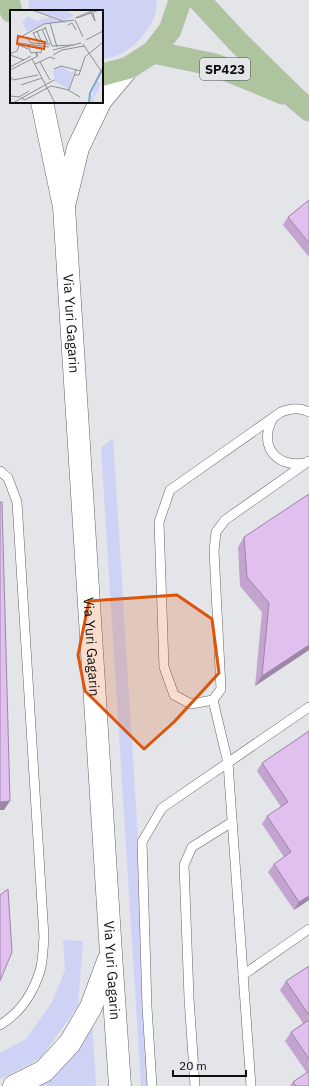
<svg xmlns="http://www.w3.org/2000/svg" width="309" height="1086" font-family="'IBM Plex Sans',sans-serif">
<rect width="100%" height="100%" fill="#e4e5e9"/>
<g fill="#ced3f6">
<path d="M28 0H157C156 6 156 13 154 18 145 38 124 58 102 59V11H30Z"/>
<path d="M113 438 138 839 149 1086H141L101 448Z"/>
<path d="M63 940 83 941 78 1006 41 1058 0 1079V1053L26 1039 52 1002 65 970Z"/>
<path d="M92 1023 96 1086H35Z"/>
</g>
<g fill="none" stroke-linecap="round" stroke-linejoin="round">
<g stroke="#646468" stroke-width="10">
<g id="lane">
<path d="M309 412C300 407 291 408 281 412L170 490 159 522 164 667 174 695 191 704 213 700 221 689 214 551 216 532 225 520 309 461"/>
<path d="M273 418C258 444 275 468 304 463"/>
<path d="M0 471 8 478 17 502 44 937C43 948 43 961 40 971 33 993 20 1013 0 1025"/>
<path d="M213 700 228 763 251 1086"/>
<path d="M243 975 309 929"/>
<path d="M152 1086 147 1007 142 842 162 808 309 707"/>
<path d="M195 1086 189 998 184 865 192 847 232 822"/>
</g>
</g>
<g stroke="#646468" stroke-width="23">
<g id="secondary">
<path d="M102 99 128 68"/>
<path id="s1" d="M42 102 64 207 111 954 120 1086"/>
<path d="M65 202 78 148 100 102"/>
<path d="M14 1086 44 1071 70 1043 91 1007 108 961"/>
</g>
</g>
<g stroke="#c0c0c1" stroke-width="23">
<g id="primary">
<path d="M8 0 11 11"/>
<path d="M199 0 238 42 294 97 309 110"/>
<path d="M153 52 215 65 283 93"/>
<path d="M102 75 128 68 153 52 170 30 179 4V0"/>
</g>
</g>
<use href="#lane" stroke="#fff" stroke-width="9"/>
<use href="#secondary" stroke="#fff" stroke-width="22"/>
<use href="#primary" stroke="#adc49e" stroke-width="22"/>
</g>
<g fill="#c2a4ce">
<path d="M309 200V257L283 225 288 217Z"/>
<path d="M309 494V650L255 686 262 612 240 586 238 547 244 537Z"/>
<path d="M309 731V900L294 910 268 872 274 864 284 857 262 824 267 816 281 807 257 771 262 763Z"/>
<path d="M309 966V1086H290L293 1082 307 1073 285 1041 291 1032 303 1023 280 990 286 981Z"/>
</g>
<g fill="#9e86a7">
<path d="M309 645V650L255 686 262 676Z"/>
<path d="M10 801 4 810H0V802Z"/>
<path d="M309 896V900L294 910 299 902Z"/>
</g>
<g fill="#e1bfef" stroke="#9e86a7">
<path d="M309 200V243L288 217Z"/>
<path d="M309 494V645L262 676 269 603 247 577 244 537Z"/>
<path d="M0 502H2L10 801 0 802Z"/>
<path d="M309 731V896L299 902 274 864 291 852 267 816 288 802 262 763Z"/>
<path d="M8 889 12 952 0 981V895Z"/>
<path d="M309 966V1015L286 981Z"/>
<path d="M309 1020V1059L291 1032Z"/>
<path d="M309 1071V1086H296L293 1082Z"/>
</g>
<path fill="#dd550c" fill-opacity="0.2" stroke="#dd550c" stroke-width="3" stroke-linejoin="round" d="M177 595 212 619 219 673 174 722 144 749 85 691 78 655 89 601Z"/>
<g text-anchor="middle" dominant-baseline="central" stroke-width="4" stroke-linejoin="round" paint-order="stroke">
<rect fill="#e4e5e9" stroke="#4e4e50" stroke-width="1" x="200" y="58" width="50" height="22" rx="3"/>
<g font-size="13" font-weight="bold" fill="#0e0e0f">
<text x="225" y="69">SP423</text>
</g>
<g font-size="14" fill="#0e0e0f" stroke="#e4e5e9">
<text stroke="none"><textPath href="#s1" startOffset="224">Via Yuri Gagarin</textPath></text>
<text stroke="none"><textPath href="#s1" startOffset="548">Via Yuri Gagarin</textPath></text>
<text stroke="none"><textPath href="#s1" startOffset="872">Via Yuri Gagarin</textPath></text>
</g>
</g>
<g transform="translate(10 10)">
<rect width="93" height="93" fill="#e4e5e9"/>
<path d="M23 0H56L64 6 55 10ZM18 6 27 11 40 7 49 10H62L55 13H36L17 22 12 12ZM51 56 60 62 64 61 59 79 44 71V60ZM87 71 91 74 83 89 85 93H80Z" fill="#ced3f6"/>
<path fill="none" stroke="#79a6cd" stroke-width="2" d="M79 93 80 83 93 58"/>
<path fill="none" stroke="#8e8f92" stroke-width="1" d="M22 0 53 11M81 3 85 11 83 3M65 8 84 0M67 8 89 0M65 10 73 27M40 13 47 37M58 15 62 13 66 20M35 17 42 36 63 35M32 19 38 33M27 21 32 33M23 23 30 35M23 23 36 18M7 29 34 14 64 10M18 29 21 33 40 34M76 30 93 21M8 33 39 37M73 34 93 64M43 40 71 33M0 44 7 41 9 35 18 39M0 45 14 50M43 45 52 40 74 36M27 46 25 42 21 43 18 36 32 38 31 43 26 42 28 46M22 49 45 93M30 52 40 70M25 54 40 47 45 49M0 57 21 46M44 59 51 56 71 61M0 60 28 46M65 65H69L75 47 93 32M0 66 3 70 28 65M11 75 32 68M58 80 70 87M0 86 9 87 19 81M11 88 15 90 41 76 59 80 66 60M3 93 44 70"/>
<path fill="#dd550c" fill-opacity="0.15" stroke="#dd550c" stroke-width="2" d="M8 26 35 32 34 39 7 34Z"/>
<rect width="93" height="93" fill="none" stroke="#0e0e0f" stroke-width="2"/>
</g>
<path d="M173 1070v6h73v-6" fill="none" stroke="#0e0e0f" stroke-width="2"/>
<text x="179" y="1070" font-size="12" fill="#0e0e0f" stroke="#e4e5e9" stroke-width="3" paint-order="stroke">20 m</text>
</svg>
